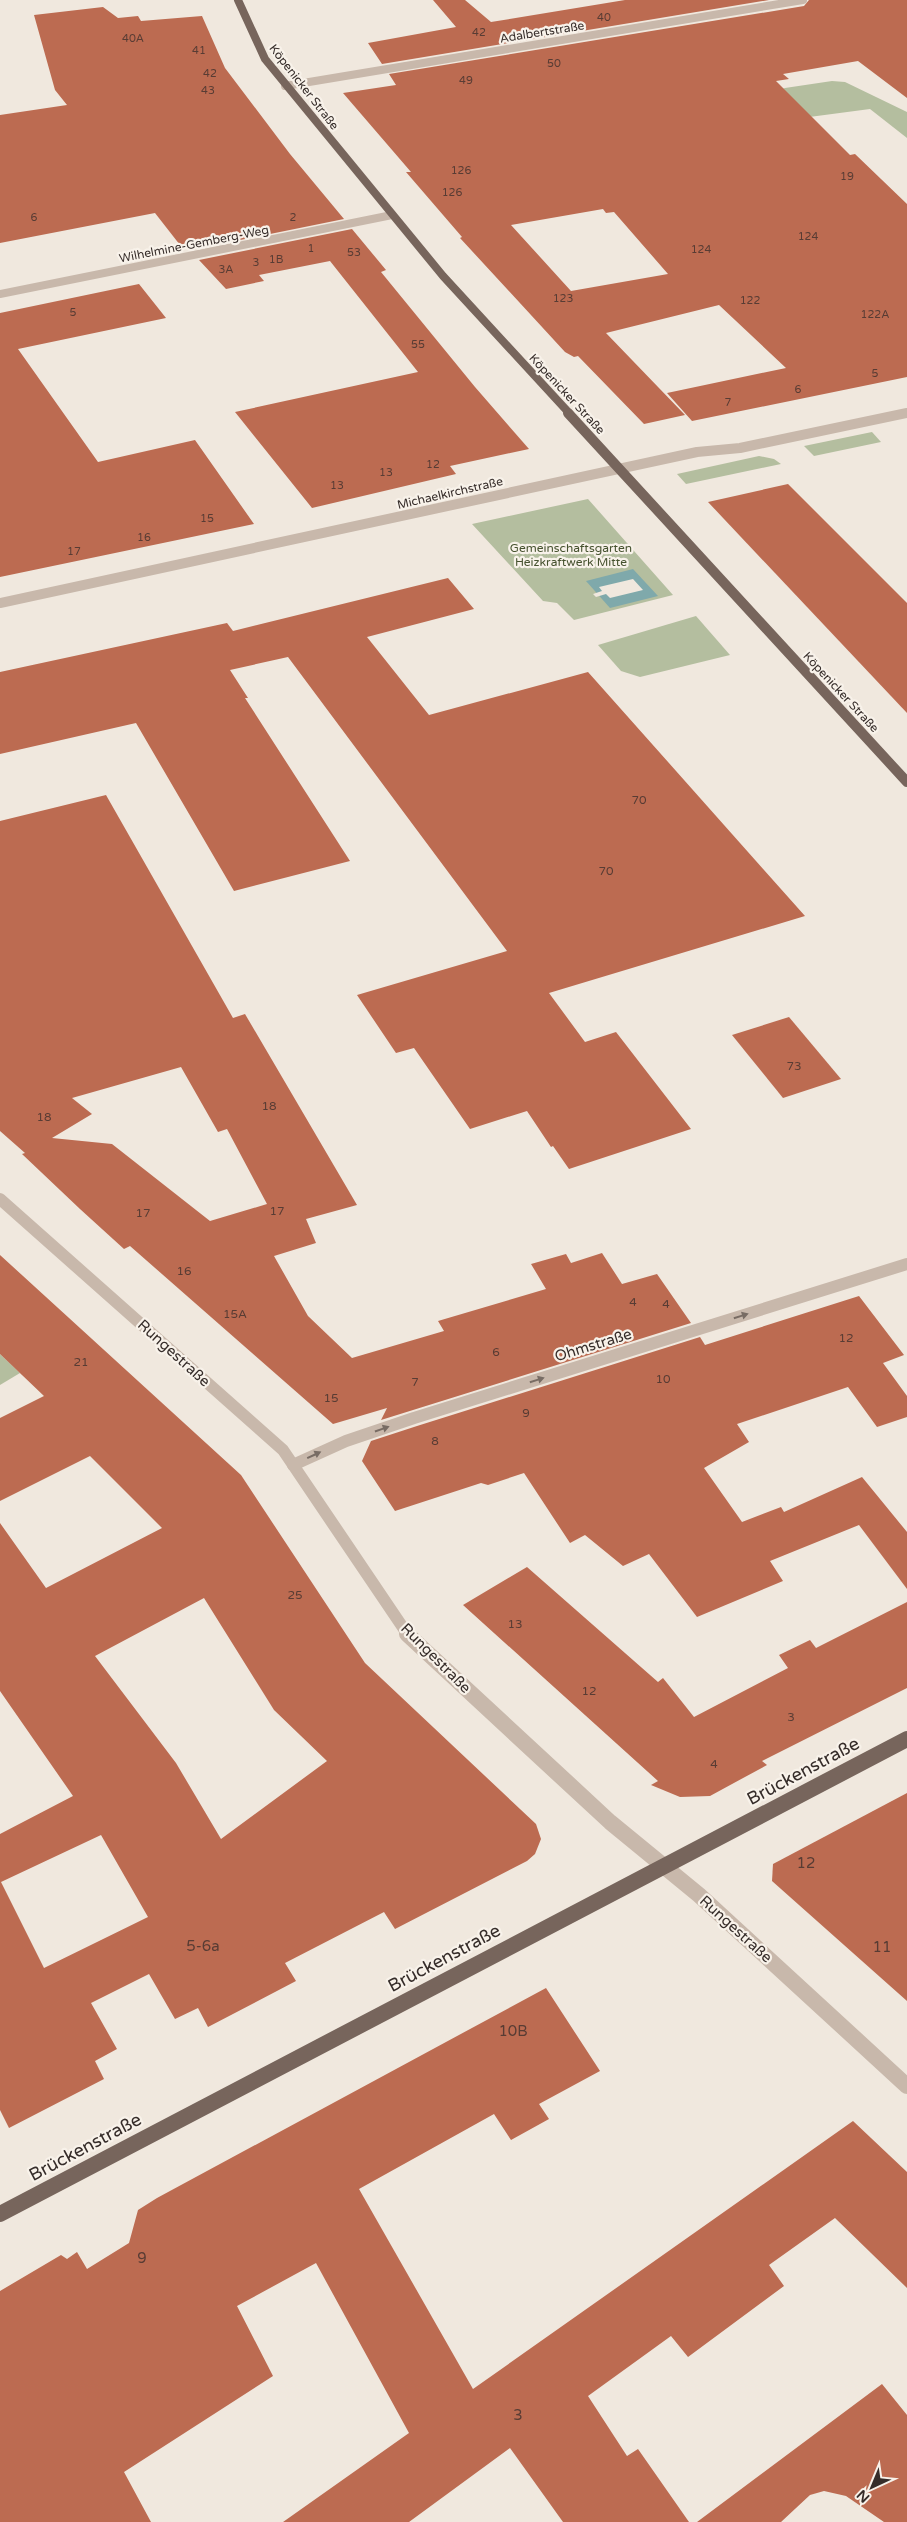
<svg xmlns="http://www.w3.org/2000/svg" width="907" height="2522" font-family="'Varela Round',sans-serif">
<rect width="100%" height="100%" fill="#f0e8de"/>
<g fill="#b4be9f">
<path d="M832 81 845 82 907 112V138L870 109 697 132 760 96 785 88Z"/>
<path d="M872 432 881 442 814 456 804 446Z"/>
<path d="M759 456 774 459 781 464 686 484 677 474Z"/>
<path d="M588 499 673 595 574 620 557 603 543 601 472 524Z"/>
<path d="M696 616 730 655 640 677 621 671 598 645Z"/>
<path d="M0 1354 20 1373 0 1385Z"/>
</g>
<path fill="#7fa9ab" d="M633 569 658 596 610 608 586 581Z"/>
<path fill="#f0e8de" d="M633 579 643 590 610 598 606 594 596 597 593 594 602 591 599 587Z"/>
<g fill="#bc6b51" fill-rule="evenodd">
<path d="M433 0H465L491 22 625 0H769L382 64 368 43 456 27Z"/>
<path d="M809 0H907V98L858 61 783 74 789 79 776 81 850 155 855 154 907 204V377L692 421 667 393 786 368 719 305 606 333 685 415 644 424 578 356 574 357 565 352 460 238 462 237 406 172H411L343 93 396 85 389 74 804 6ZM603 209 606 213 614 212 668 274 571 291 511 225Z"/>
<path d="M103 7 118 18 138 16 141 21 202 16 225 68 290 154 344 219 191 250 186 244 180 245 155 213 0 243V115L67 105 55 90 34 15Z"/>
<path d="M352 229 386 270 381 272 475 387 529 449 450 466 456 474 312 508 235 412 418 372 330 261 259 275 264 281 226 289 199 260Z"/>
<path d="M139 284 166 318 18 349 98 462 195 440 254 524 0 577V313Z"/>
<path d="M788 484 907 603V713L708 502Z"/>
<path d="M448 578 474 609 367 637 429 715 588 672 805 916 549 993 585 1042 616 1032 691 1129 569 1169 553 1146 551 1147 527 1111 470 1129 414 1048 396 1053 357 995 507 951 288 657 230 670 248 698H245L350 861 234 891 136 723 0 754V672L227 623 233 631Z"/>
<path d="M106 795 233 1018 245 1014 357 1205 306 1219 316 1243 274 1256 308 1316 352 1358 444 1331 438 1321 546 1289 531 1264 566 1254 571 1263 602 1253 622 1284 657 1274 691 1323 381 1420 387 1408 333 1424 130 1246 124 1249 80 1209 22 1154 25 1153 0 1131V821ZM181 1067 218 1132 227 1129 267 1204 210 1221 112 1144 52 1138 92 1114 72 1098Z"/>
<path d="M789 1017 841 1079 783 1098 732 1035Z"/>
<path d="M0 1255 241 1475 365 1663 536 1824 541 1839 535 1854 527 1861 395 1929 384 1912 285 1963 296 1981 208 2027 198 2008 175 2019 149 1974 91 2003 117 2049 95 2061 104 2079 9 2128 0 2110V1834L73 1796 0 1691V1523L46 1588 162 1528 90 1456 0 1501V1418L44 1396 0 1354ZM204 1598 274 1710 327 1761 221 1839 176 1763 95 1656ZM101 1835 148 1917 44 1968 1 1882Z"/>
<path d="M859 1296 904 1355 883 1363 907 1396V1417L877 1427 848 1387 737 1424 749 1442 704 1468 742 1522 781 1507 784 1512 862 1477 907 1532V1589L859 1525 770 1561 783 1581 697 1617 649 1554 623 1566 585 1535 570 1543 524 1473 488 1485 481 1483 395 1511 362 1461 371 1441 417 1426 700 1337 705 1345Z"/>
<path d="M527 1567 658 1682 663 1678 694 1717 788 1668 779 1655 810 1640 816 1648 907 1602V1688L762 1761 767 1765 710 1796 680 1797 651 1785 658 1781 463 1605Z"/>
<path d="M907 1793V2001L772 1881 773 1864Z"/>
<path d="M546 1988 600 2071 539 2104 549 2119 511 2140 494 2114 359 2189 473 2389 853 2121 907 2172V2288L835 2218 769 2265 784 2286 688 2357 671 2336 588 2396 627 2456 638 2449 689 2522H563L510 2448 409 2522H283L409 2433 316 2263 237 2306 273 2376 124 2472 151 2522H0V2291L61 2255 67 2259 77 2252 87 2269 129 2243 138 2210 157 2198Z"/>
<path d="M882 2384 907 2415V2522H884L846 2496 824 2491 810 2495 781 2522H697Z"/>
</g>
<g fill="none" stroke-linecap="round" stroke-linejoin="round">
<g stroke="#c8b8ab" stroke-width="8">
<path d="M285 86 803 0"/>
<path d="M0 294 392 215"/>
<path d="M902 414 907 413"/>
</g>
<path stroke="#c8b8ab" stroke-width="10" d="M0 603 697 452 740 448 907 413"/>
<g stroke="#c8b8ab" stroke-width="12">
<path d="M0 1199 283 1450 408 1635"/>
<path d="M293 1465 346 1441 414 1418 907 1264"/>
</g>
<path stroke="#c8b8ab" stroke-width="16" d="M407 1634 610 1822 699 1895 907 2086"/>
<path stroke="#77655c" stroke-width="8" d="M238 0 265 59 443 276 570 414"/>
<path stroke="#77655c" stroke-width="10" d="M568 413 907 782"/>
<path stroke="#77655c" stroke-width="16" d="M0 2214 907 1739"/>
</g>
<defs><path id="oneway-solid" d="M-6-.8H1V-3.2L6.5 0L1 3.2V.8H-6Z" transform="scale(1.25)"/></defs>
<g fill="#786c64">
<use href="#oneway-solid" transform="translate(741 1316) rotate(-17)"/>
<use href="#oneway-solid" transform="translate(537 1380) rotate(-17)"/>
<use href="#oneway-solid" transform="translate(382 1429) rotate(-19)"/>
<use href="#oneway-solid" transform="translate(314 1455) rotate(-25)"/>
</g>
<g text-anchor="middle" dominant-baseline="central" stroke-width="4.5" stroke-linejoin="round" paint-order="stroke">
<g font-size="11" fill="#583c34">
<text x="604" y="17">40</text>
<text x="479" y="32">42</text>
<text x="133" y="38">40A</text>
<text x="199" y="50">41</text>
<text x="554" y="63">50</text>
<text x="210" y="73">42</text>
<text x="466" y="80">49</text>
<text x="208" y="90">43</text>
<text x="461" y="170">126</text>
<text x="847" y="176">19</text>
<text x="452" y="192">126</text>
<text x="34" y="217">6</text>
<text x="293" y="217">2</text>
<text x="808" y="236">124</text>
<text x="311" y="248">1</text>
<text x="701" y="249">124</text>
<text x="354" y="252">53</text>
<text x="276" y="259">1B</text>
<text x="256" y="262">3</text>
<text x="226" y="269">3A</text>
<text x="563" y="298">123</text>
<text x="750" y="300">122</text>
<text x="73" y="312">5</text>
<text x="875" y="314">122A</text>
<text x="418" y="344">55</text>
<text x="875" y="373">5</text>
<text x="798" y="389">6</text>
<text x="728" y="402">7</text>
<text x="433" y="464">12</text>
<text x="386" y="472">13</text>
<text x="337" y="485">13</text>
<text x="207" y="518">15</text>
<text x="144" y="537">16</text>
<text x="74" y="551">17</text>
</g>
<g font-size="12" fill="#362d2a" stroke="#f8f2ea">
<text transform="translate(542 32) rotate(-9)">Adalbertstraße</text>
<text transform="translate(304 87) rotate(52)">Köpenicker Straße</text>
<text transform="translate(194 244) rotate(-11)">Wilhelmine-Gemberg-Weg</text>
<text transform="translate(567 394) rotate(47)">Köpenicker Straße</text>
<text transform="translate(450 493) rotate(-13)">Michaelkirchstraße</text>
<text transform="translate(841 692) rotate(47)">Köpenicker Straße</text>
</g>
<g font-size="12" fill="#46522f" stroke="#f8f2ea">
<text x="571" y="548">Gemeinschaftsgarten<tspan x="571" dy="14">Heizkraftwerk Mitte</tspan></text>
</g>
<g font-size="12" fill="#583c34">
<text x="639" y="800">70</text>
<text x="606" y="871">70</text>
<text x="794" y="1066">73</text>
<text x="269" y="1106">18</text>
<text x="44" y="1117">18</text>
<text x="277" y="1211">17</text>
<text x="143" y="1213">17</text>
<text x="184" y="1271">16</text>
<text x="633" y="1302">4</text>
<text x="666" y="1304">4</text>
<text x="235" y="1314">15A</text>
<text x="846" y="1338">12</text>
<text x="496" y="1352">6</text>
<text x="81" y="1362">21</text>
<text x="663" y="1379">10</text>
<text x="415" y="1382">7</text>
<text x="331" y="1398">15</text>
<text x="526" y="1413">9</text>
<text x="435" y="1441">8</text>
<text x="295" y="1595">25</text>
<text x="515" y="1624">13</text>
<text x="589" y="1691">12</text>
<text x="791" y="1717">3</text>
<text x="714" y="1764">4</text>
</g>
<g font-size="15" fill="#362d2a" stroke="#f8f2ea">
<text transform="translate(593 1345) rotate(-17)">Ohmstraße</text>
<text transform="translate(174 1353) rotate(42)">Rungestraße</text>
<text transform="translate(436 1658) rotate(45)">Rungestraße</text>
<text transform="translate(736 1929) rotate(42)">Rungestraße</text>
</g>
<g font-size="15" fill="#583c34">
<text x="806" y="1863">12</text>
<text x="203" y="1946">5-6a</text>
<text x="882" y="1947">11</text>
<text x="513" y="2031">10B</text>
<text x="142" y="2258">9</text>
<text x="518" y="2415">3</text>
</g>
<g font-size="18" fill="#362d2a" stroke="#f8f2ea">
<text transform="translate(803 1771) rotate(-28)">Brückenstraße</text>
<text transform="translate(444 1958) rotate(-28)">Brückenstraße</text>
<text transform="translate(85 2147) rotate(-28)">Brückenstraße</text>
</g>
</g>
<g transform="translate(872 2487) rotate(224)" stroke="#f8f2ea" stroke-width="4" paint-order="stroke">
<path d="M0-4L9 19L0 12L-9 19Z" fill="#362d2a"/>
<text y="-8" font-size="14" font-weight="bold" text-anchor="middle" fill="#362d2a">N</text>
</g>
</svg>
